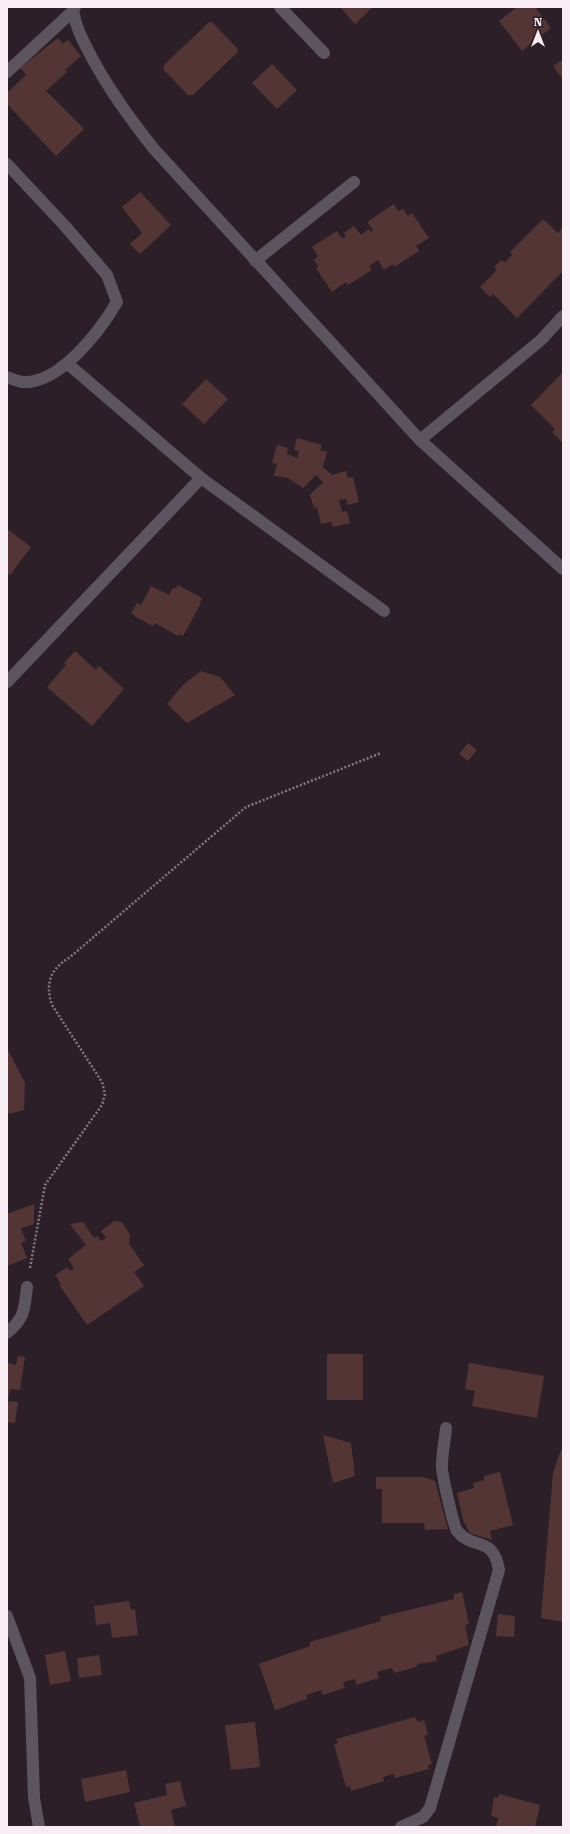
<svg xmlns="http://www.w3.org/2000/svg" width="570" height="1834" font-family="'Roboto Serif',serif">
<rect width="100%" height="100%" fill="#2d1f27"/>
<g fill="#533536">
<path d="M340 7H373L355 24Z"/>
<path d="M517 7H535L551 28 522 51 499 21Z"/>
<path d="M212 22 237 48 238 52 193 95H188L164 70V65L208 23Z"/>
<path d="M58 38 63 44 68 40 81 56 65 70 67 72 46 91 84 129 56 156 7 104V93L26 75 20 68Z"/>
<path d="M563 59V80L553 66Z"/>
<path d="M272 64 297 90 277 109 252 83Z"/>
<path d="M140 192 171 225 140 254 130 244 142 233 122 207Z"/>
<path d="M394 204 398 211 403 209 408 216 412 213 429 238 416 246 419 251 394 267 393 264 384 270 378 260 369 266 372 270 348 285 346 282 332 292 316 268 318 266 314 260 318 256 312 247 337 231 342 239 346 236 344 233 354 226 361 235 369 229 371 232 373 230 367 222Z"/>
<path d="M543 219 558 233 563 227V271L517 318 493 294 490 297 480 287 497 270 494 267 501 260 505 262 512 255 510 252Z"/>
<path d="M563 372V441L562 442 552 432 555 429 531 405Z"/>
<path d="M206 379 228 399 204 424 182 404Z"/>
<path d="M297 438 322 445 320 450 327 452 323 467 332 475 346 471 348 478 353 477 359 502 348 505 346 499 339 500 342 512 347 511 350 523 333 527 331 522 321 524 317 507 314 508 310 495 323 482 316 475 303 488 288 478 274 476 277 464 272 463 277 445 288 448 287 454 297 458 299 451 294 450Z"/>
<path d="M7 529 31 547 10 575 7 572Z"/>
<path d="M178 585 202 598 200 602 201 603 183 636 180 634 178 636 155 623 153 626 134 616 135 615 131 613 137 603 141 605 151 586 169 595 173 588H176Z"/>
<path d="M75 651 96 670 99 666 124 689 92 726 47 687 66 665 64 663Z"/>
<path d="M201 671 220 677 235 695 187 723 167 704 183 685Z"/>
<path d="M468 743 477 750 468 761 459 754Z"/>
<path d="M7 1048 25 1083 24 1110 9 1114 7 1111Z"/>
<path d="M34 1204V1224L21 1228 26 1241 21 1243 27 1258 7 1266V1214Z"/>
<path d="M114 1221 122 1222 130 1235 129 1244 144 1265 134 1272 144 1286 87 1325 60 1286 61 1284 55 1275 67 1267 70 1271 74 1268 68 1259 86 1245 70 1224 83 1222 94 1238 97 1236 101 1241 106 1238 101 1231Z"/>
<rect x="327" y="1354" width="36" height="46"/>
<path d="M18 1356 25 1357 20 1390 10 1389 8 1401 18 1402 15 1423 7 1422V1363L16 1365Z"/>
<path d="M469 1363 544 1376 537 1418 472 1406 475 1391 465 1389Z"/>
<path d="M323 1435 351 1443 355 1476 333 1483Z"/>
<path d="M563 1444V1622L541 1618 553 1473Z"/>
<path d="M500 1472 513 1525 490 1531 492 1540 470 1533 463 1520 457 1493 474 1488 473 1483 484 1480V1476Z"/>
<path d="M376 1477H424L435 1481 448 1529 425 1530 424 1523H382V1489H376Z"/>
<path d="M462 1592 469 1624 465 1625 469 1645 436 1656 437 1661 418 1664 416 1667 394 1673 392 1668 377 1672 379 1678 356 1685 355 1679 343 1682 345 1688 323 1695 321 1690 306 1695 307 1699 275 1710 259 1664 310 1646V1642L381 1621 380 1617 454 1599V1594Z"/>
<path d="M129 1601 131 1610 135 1609 138 1635 112 1638 110 1623 96 1625 94 1606Z"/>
<path d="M498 1614 515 1616 514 1637 496 1636Z"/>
<path d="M65 1651 71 1681 50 1685 45 1655Z"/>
<path d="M99 1655 102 1675 79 1678 77 1658Z"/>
<path d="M415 1717 418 1722 424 1720 428 1735 424 1736 432 1764 428 1765 429 1769 395 1778 394 1774 383 1777 384 1781 351 1791 350 1786 346 1787 334 1744 338 1743 336 1739Z"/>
<path d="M255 1722 260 1767 231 1770 225 1725Z"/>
<path d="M126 1770 130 1792 85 1802 81 1779Z"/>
<path d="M180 1781 186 1806 171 1810 175 1827H140L134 1803 167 1795 165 1784Z"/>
<path d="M499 1794 540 1805 535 1827H496L498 1818 491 1816 494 1797 498 1798Z"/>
</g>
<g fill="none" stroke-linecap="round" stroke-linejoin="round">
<path stroke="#867980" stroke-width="2.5" stroke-dasharray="2 2" stroke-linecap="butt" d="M30 1268 45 1185 102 1105 105 1094 102 1082 52 1005C45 984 50 969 69 958L246 807 381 753"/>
<g stroke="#5c545f" stroke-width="12">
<path d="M280 7 324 53"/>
<path d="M255 261 354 182"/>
<path d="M420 440 541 340 563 316"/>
</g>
<g stroke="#5c545f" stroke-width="12">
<path d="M75 7 73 11C77 31 83 40 92 58 111 93 130 119 154 149L420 440 563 569"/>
<path d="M7 72 73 11"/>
<path d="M7 164 65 226 107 275 117 302C100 331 59 385 22 382 17 381 12 379 7 377"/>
<path d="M68 364 201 478 384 611"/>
<path d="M7 682 201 478"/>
<path d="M7 1333C25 1318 24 1310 27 1287"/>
<path d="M7 1616 30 1678 34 1798 39 1827"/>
<path d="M401 1827 423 1817 430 1808 499 1570C493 1535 474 1551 457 1531 454 1527 441 1472 442 1465 442 1453 445 1440 446 1428"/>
</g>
</g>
<rect width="570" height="1834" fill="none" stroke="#f7edf2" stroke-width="16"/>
<g transform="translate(538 32)" stroke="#2d1f27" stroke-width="3" paint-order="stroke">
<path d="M0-3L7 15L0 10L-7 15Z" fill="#f7edf2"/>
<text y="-6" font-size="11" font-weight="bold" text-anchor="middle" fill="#f7edf2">N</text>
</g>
</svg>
